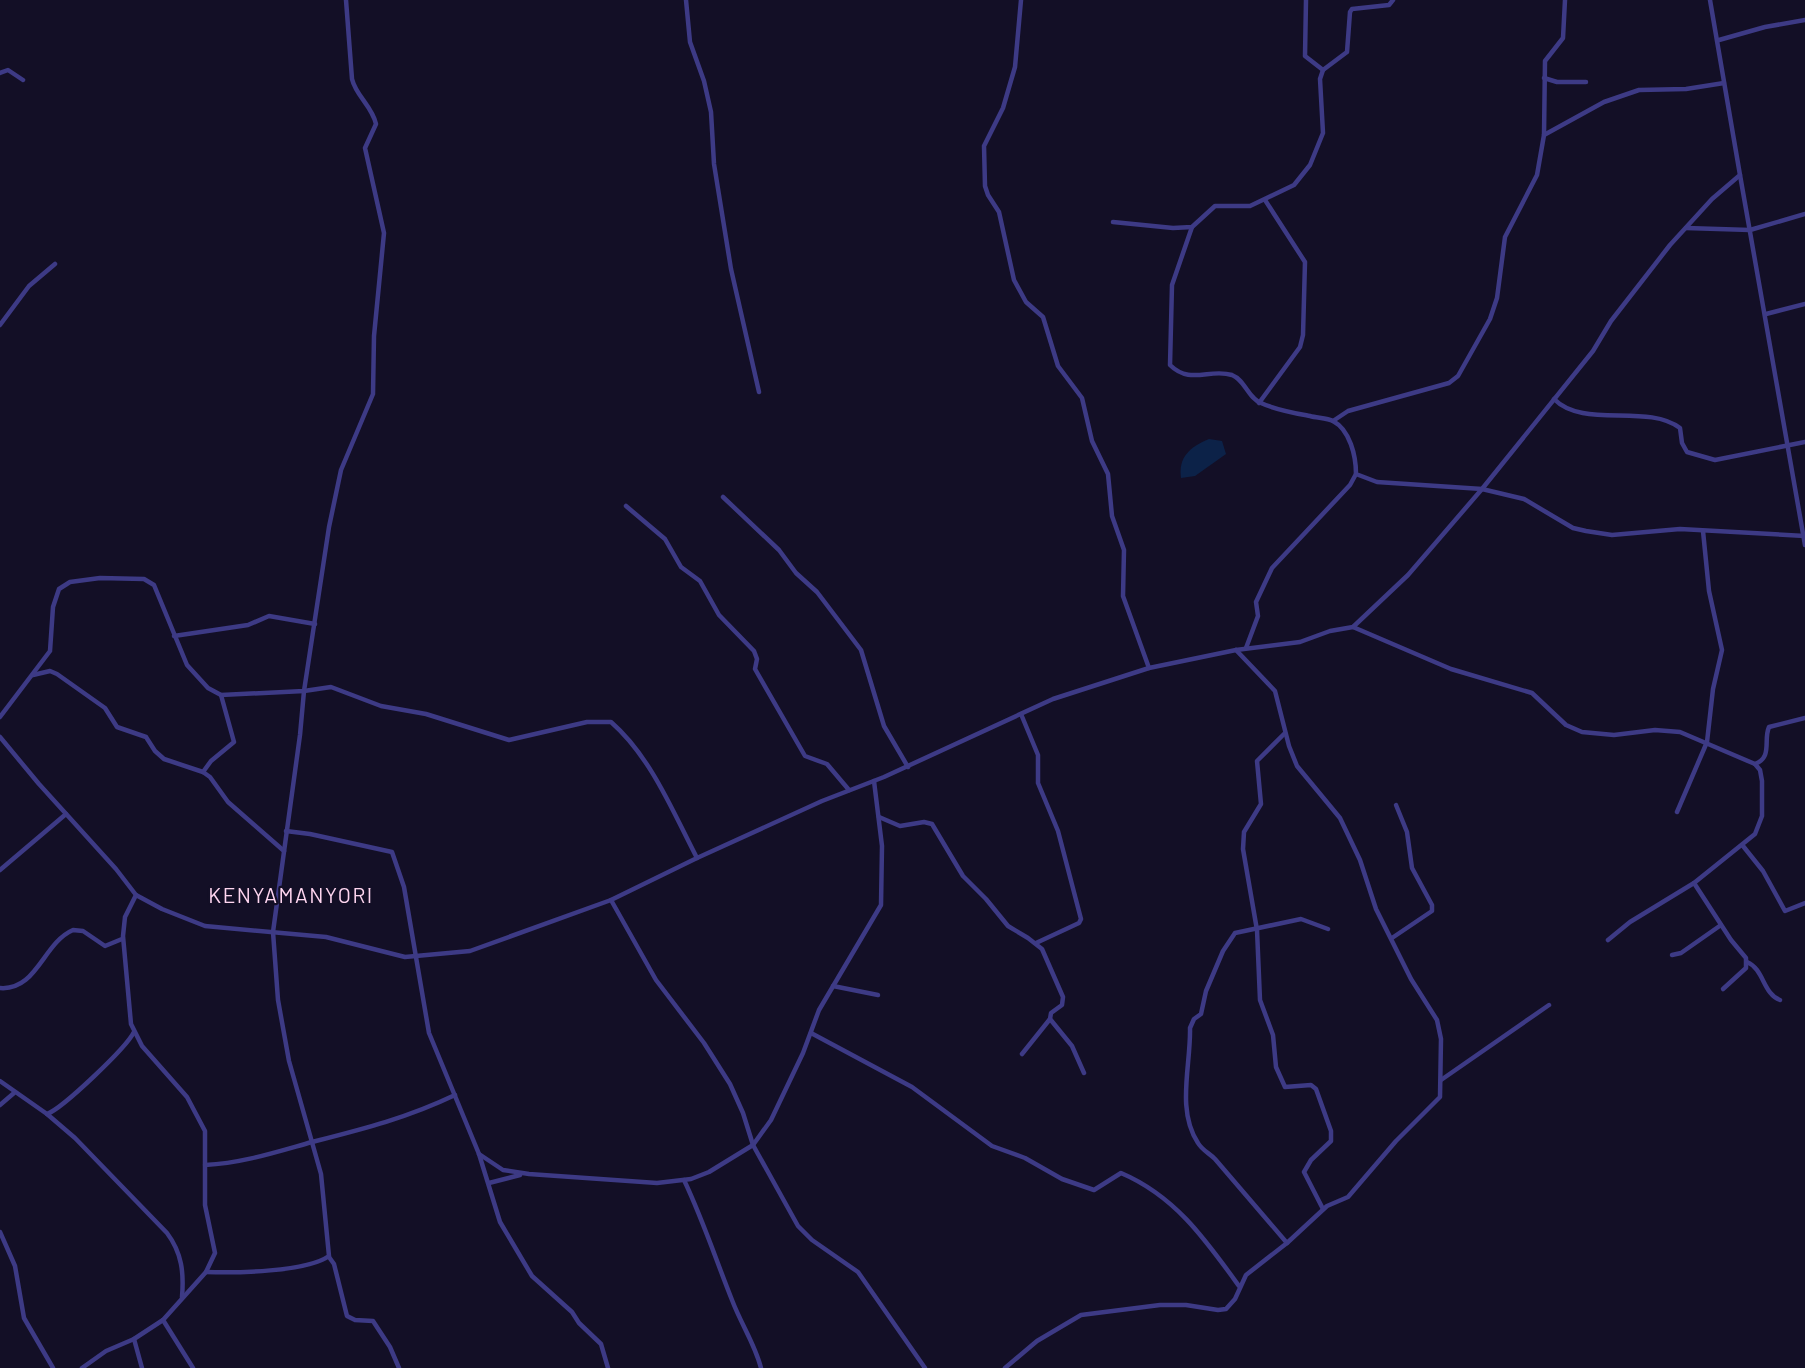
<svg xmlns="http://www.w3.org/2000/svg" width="1805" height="1368" font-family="Barlow,sans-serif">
<rect width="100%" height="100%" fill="#130f26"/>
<path fill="#0c2248" d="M1209 439 1222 441 1226 454 1195 476 1181 478C1178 457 1190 447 1209 439Z"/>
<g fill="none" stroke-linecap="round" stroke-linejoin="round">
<g stroke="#3d3a85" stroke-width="4.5">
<path d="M686 0 690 42 704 81 711 112 714 164 731 269 759 392"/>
<path d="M1021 0 1015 67 1003 108 984 146 985 186 988 195 999 212 1014 280 1026 302 1043 317 1058 366 1082 398 1092 441 1108 474 1112 516 1124 550 1123 596 1149 668"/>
<path d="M1306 0 1305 56 1323 70"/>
<path d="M1719 40 1765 27 1805 20"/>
<path d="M0 73 8 70 23 80"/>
<path d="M1544 78 1557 82H1586"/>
<path d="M1544 135 1604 102 1639 90 1686 89 1724 83"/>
<path d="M1740 175 1805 545"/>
<path d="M1113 222 1173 228 1192 227 1215 206H1250L1294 185 1310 165 1323 133 1320 79 1323 70 1347 52 1350 12 1352 9 1389 5 1393 0"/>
<path d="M1192 227 1172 285 1170 365C1190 385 1210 368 1232 375 1245 380 1248 398 1261 403 1276 410 1294 413 1310 416 1317 418 1327 418 1333 421 1350 430 1356 456 1356 474L1377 482 1482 489 1524 499 1573 528 1586 531 1612 535 1680 529 1805 536"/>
<path d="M1686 228 1750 230 1805 214"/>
<path d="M1766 314 1805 304"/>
<path d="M0 325 29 286 55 264"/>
<path d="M1554 399C1583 429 1647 403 1680 428L1682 443 1687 452 1715 460 1805 442"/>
<path d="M1259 403 1300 347 1303 335 1305 262 1265 200"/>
<path d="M1333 421 1348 411 1449 383 1458 376 1490 319 1497 298 1505 237 1537 175 1544 135 1545 61 1563 38 1565 0"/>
<path d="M723 497 779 550 796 573 817 592 861 650 884 726 908 767"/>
<path d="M626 506 665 539 681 567 700 581 719 615 754 651 757 659 755 669 805 756 827 764 849 790"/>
<path d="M1353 627 1451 669 1532 693 1566 725 1582 732 1614 735 1655 730 1680 732 1755 764 1760 770 1762 781V816L1755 834 1694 883 1630 922 1608 940"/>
<path d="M174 636 248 625 269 616 315 624"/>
<path d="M1246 648 1258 616 1256 602 1272 568 1350 485 1356 474"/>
<path d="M33 675 50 671 57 674 105 708 117 727 146 737 155 751 164 759 203 772 210 777 228 802 284 851"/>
<path d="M1021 714 1038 755V783L1058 831 1081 919 1079 923 1036 943"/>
<path d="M0 717 50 651 53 607 59 589 70 582 100 578 144 579 154 585 187 665 208 688 221 695 304 691 331 687 381 706 426 714 509 740 587 722H611C651 757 673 812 697 858"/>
<path d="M1285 733 1257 761 1261 804 1244 832 1243 849 1257 930 1260 1000 1273 1035 1276 1067 1285 1087 1311 1085 1316 1089 1331 1131V1141L1311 1160 1304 1172 1323 1209"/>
<path d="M0 737 39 784 116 869 136 895 162 909 205 926 326 937 405 957 470 951 611 900 697 858 822 801 884 777 1053 699 1149 668 1236 650 1300 642 1330 631 1353 627 1408 575 1482 489 1593 351 1611 321 1670 245 1712 199 1740 175 1710 0"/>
<path d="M1755 764C1773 757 1763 740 1769 727L1805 718"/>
<path d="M203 772 211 761 234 742 221 695"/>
<path d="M1677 812 1707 742 1713 689 1722 650 1709 591 1703 531"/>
<path d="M879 817 900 826 924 822 932 824 963 876 986 899 1008 926 1028 938 1042 949 1063 997 1062 1005 1051 1013 1050 1019 1072 1046 1084 1073"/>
<path d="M286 831 310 834 392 852 404 887 429 1033 479 1154 500 1222 532 1276 572 1312 579 1323 601 1344 608 1368"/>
<path d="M1743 846 1763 871 1785 911 1805 903"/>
<path d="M0 870 66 814"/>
<path d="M1694 883 1731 940 1746 958V968L1723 989"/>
<path d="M611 900 656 980 704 1043 730 1084 743 1113 753 1145 798 1226 812 1240 858 1272 925 1368"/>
<path d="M1392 938 1432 911V905L1412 868 1407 832 1396 805"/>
<path d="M1672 955 1681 953 1721 925"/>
<path d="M1747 962C1764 969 1763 994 1780 1000"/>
<path d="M833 986 878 995"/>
<path d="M0 988C37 991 43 943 73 930L83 931 105 946 122 939"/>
<path d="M811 1033 912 1087 992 1146 1025 1158 1062 1179 1094 1190 1121 1173C1175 1196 1205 1239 1239 1286"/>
<path d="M1022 1054 1050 1019"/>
<path d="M1441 1080 1549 1005"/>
<path d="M0 1081 47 1114 75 1138 167 1233C182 1253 184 1273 182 1297"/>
<path d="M0 1105 14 1093"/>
<path d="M47 1114C63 1108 126 1048 134 1032"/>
<path d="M479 1154 503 1170 529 1174 657 1183 691 1179 709 1172 753 1145 771 1120 803 1053 819 1010 881 905 882 846 874 781"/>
<path d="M205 1165C243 1163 276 1152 312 1142 363 1129 407 1118 455 1095"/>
<path d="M684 1180C703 1220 716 1260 732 1300 741 1324 755 1344 761 1368"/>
<path d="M489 1183 520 1175"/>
<path d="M0 1232 15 1266 24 1318 53 1368"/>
<path d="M1287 1243 1215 1159C1209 1153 1202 1150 1198 1143 1176 1110 1191 1065 1190 1028L1194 1019 1201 1014 1206 991 1223 951 1235 933 1301 919 1328 929"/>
<path d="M329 1257 334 1264 347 1316 355 1320 373 1321 390 1347 399 1368"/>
<path d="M206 1272C235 1273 307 1272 329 1256L321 1174 289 1061 278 1000 273 932 300 735 304 691 329 527 341 470 373 394 374 336 384 233 365 148 376 124C372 106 356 96 352 79L346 0"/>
<path d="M163 1320 193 1368"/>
<path d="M134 1339 142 1368"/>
<path d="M82 1368 106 1351 134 1339 163 1320 206 1272 215 1253 205 1205V1131L187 1097 142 1046 131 1024 123 936 125 917 136 895"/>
<path d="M1005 1368 1037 1341 1081 1315 1160 1305H1186L1218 1310 1226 1309 1235 1299 1246 1275 1287 1243 1327 1206 1348 1197 1396 1141 1440 1097 1441 1039 1437 1020 1411 979 1376 909 1360 860 1340 818 1297 766 1289 746 1275 691 1236 650"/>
</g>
</g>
<g text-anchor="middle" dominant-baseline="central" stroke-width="4.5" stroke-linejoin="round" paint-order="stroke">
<g font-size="21" letter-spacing="1.5" fill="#ffd6f0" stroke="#130f26">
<text x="291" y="894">KENYAMANYORI</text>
</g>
</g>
</svg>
